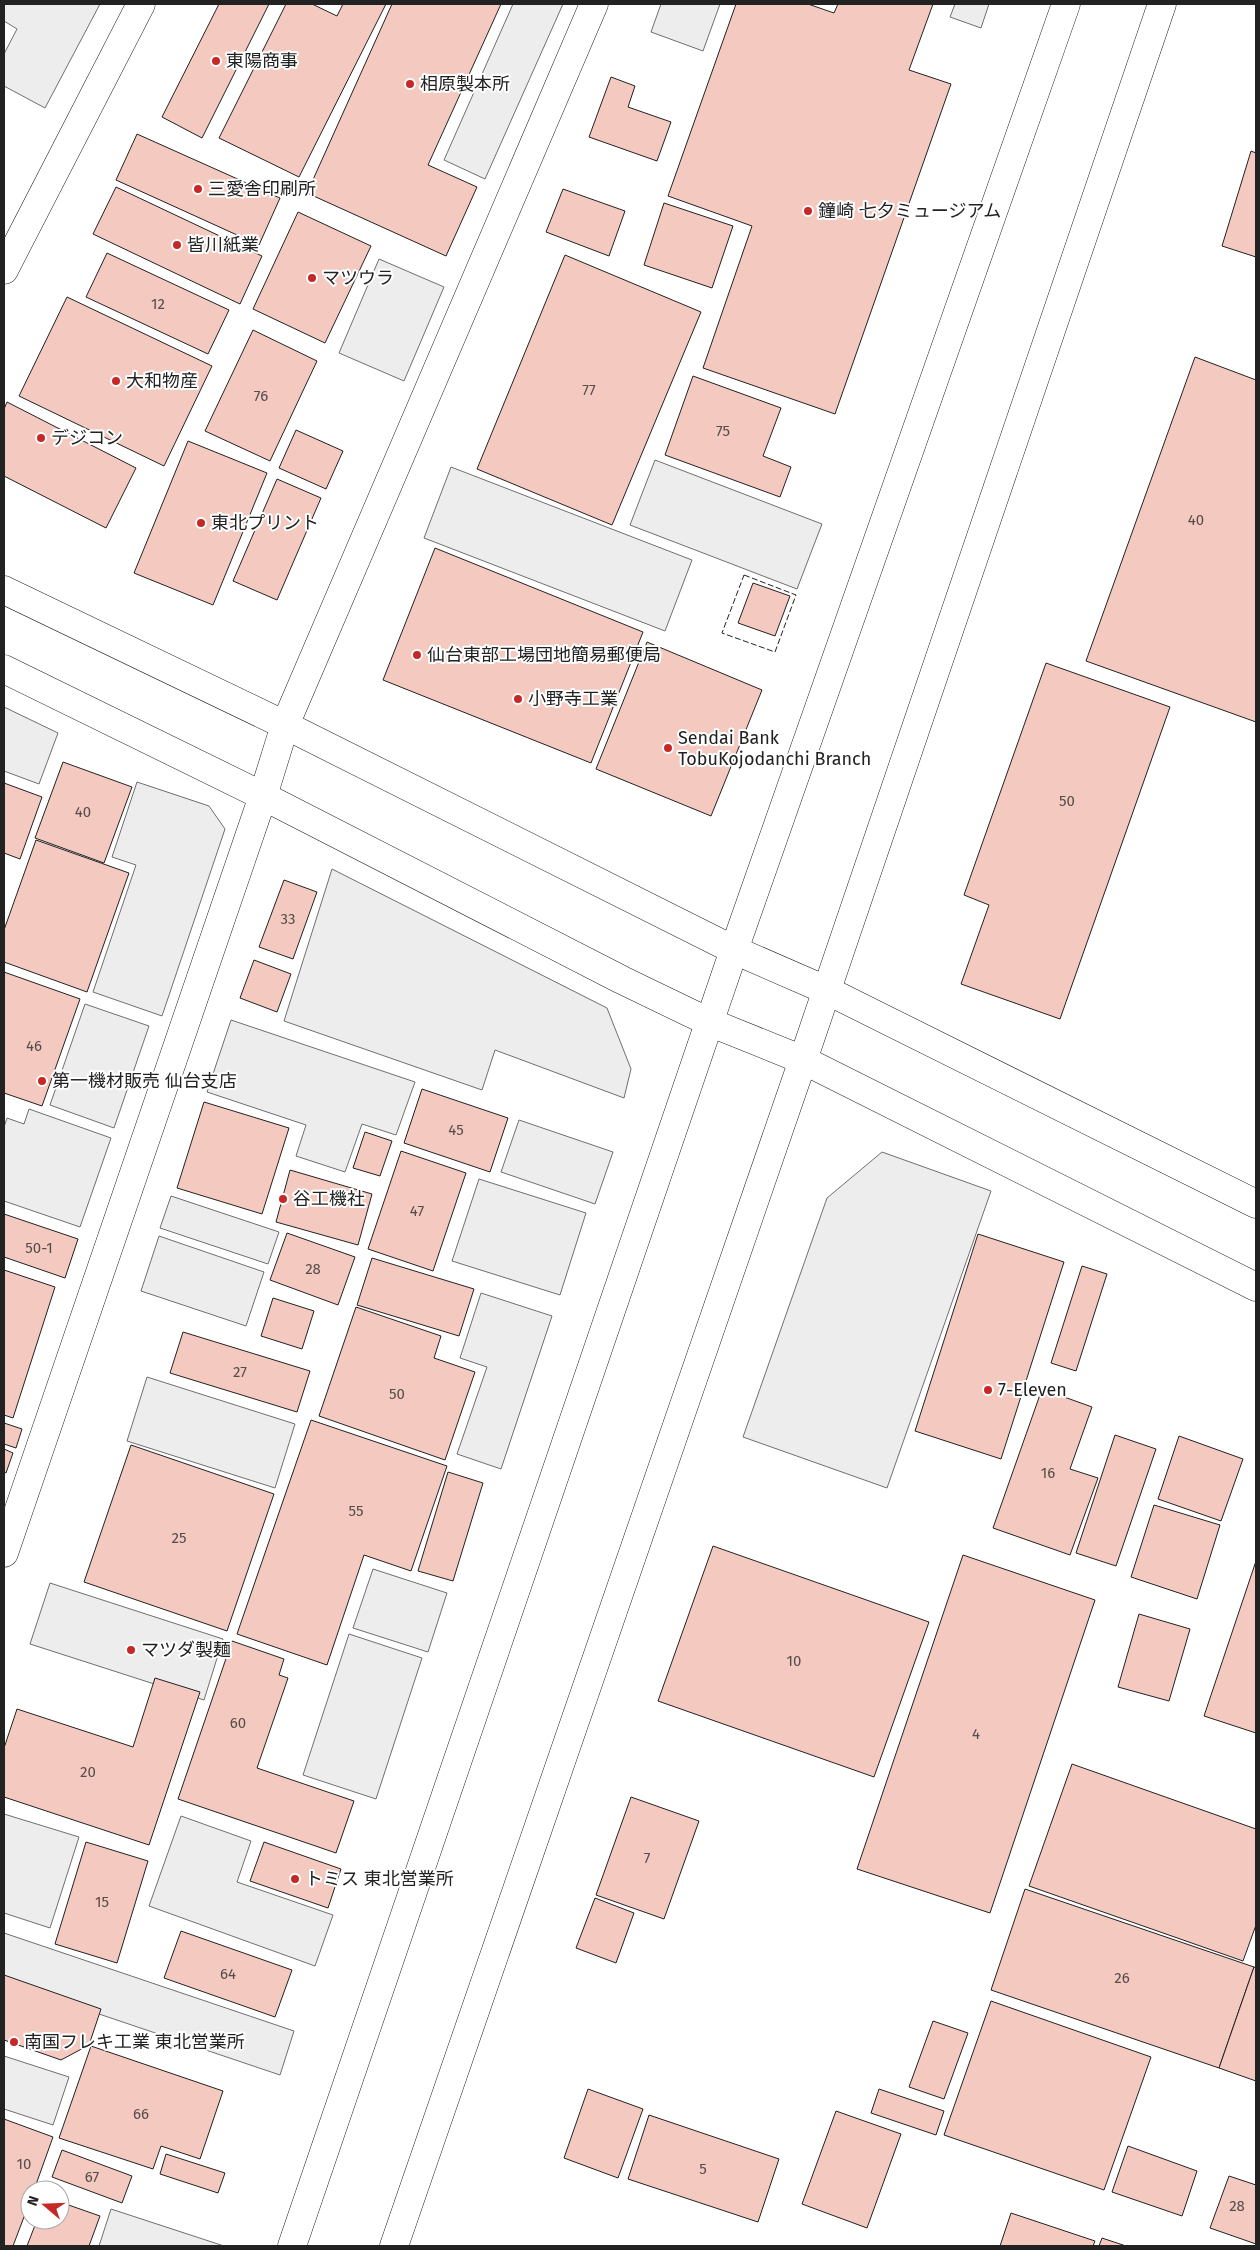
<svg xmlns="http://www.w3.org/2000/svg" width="1260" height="2250" font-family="'Fira Sans','Noto Sans JP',sans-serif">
<rect width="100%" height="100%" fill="#fff"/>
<g fill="#ededed" stroke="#6f6f6f">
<path d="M4 4H100L45 108 4 86V54L17 29 4 21Z"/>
<path d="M513 4H563L485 179 444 160Z"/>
<path d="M661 4H720L703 51 651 32Z"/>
<path d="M955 4H989L981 28 950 17Z"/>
<path d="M379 259 444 287 404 381 339 353Z"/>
<path d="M655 460 822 524 797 589 630 525Z"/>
<path d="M451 467 692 560 665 631 424 538Z"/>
<path d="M4 707 58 733 39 784 4 771Z"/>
<path d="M137 782 209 806 225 829 162 1016 93 992 136 865 112 857Z"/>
<path d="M332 869 607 1008 631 1069 624 1098 495 1050 482 1090 284 1021Z"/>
<path d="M85 1004 149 1026 114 1128 50 1105Z"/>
<path d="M231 1020 415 1082 396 1135 362 1124 345 1172 296 1156 306 1125 207 1092Z"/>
<path d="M29 1109 111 1138 80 1227 4 1201V1127L7 1118 24 1124Z"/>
<path d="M519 1120 613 1152 595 1204 501 1172Z"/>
<path d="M882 1152 991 1191 887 1488 743 1437 827 1198Z"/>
<path d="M479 1179 586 1213 560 1295 452 1261Z"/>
<path d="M171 1196 279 1232 268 1264 160 1228Z"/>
<path d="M159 1236 264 1272 246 1326 141 1291Z"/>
<path d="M481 1293 552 1316 501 1469 457 1454 487 1367 460 1358Z"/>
<path d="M147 1377 295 1424 275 1488 127 1441Z"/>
<path d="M373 1569 447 1593 428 1652 353 1628Z"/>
<path d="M50 1583 223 1639 204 1700 30 1644Z"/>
<path d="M349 1634 422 1658 376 1799 303 1775Z"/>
<path d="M4 1814 79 1837 50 1928 4 1913Z"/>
<path d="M181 1816 251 1841 237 1882 333 1915 315 1966 149 1906Z"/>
<path d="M4 1933 294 2031 280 2075 4 1982Z"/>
<path d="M4 2056 69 2077 53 2125 4 2109Z"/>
<path d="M111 2209 224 2246H99Z"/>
</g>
<g fill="#f3c9c0" stroke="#222">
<path d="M219 4H269L202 138 162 117Z"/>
<path d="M286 4H312L337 16 343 4H386L299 177 219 138Z"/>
<path d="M392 4H501L428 165 477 187 446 256 307 193Z"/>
<path d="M736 4H808L834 13 838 4H933L909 70 951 84 835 414 703 368 752 226 668 196Z"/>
<path d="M611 77 635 86 628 107 671 122 657 161 589 137Z"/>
<path d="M137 134 280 198 259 245 116 180Z"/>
<path d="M1251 151 1256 153V257L1222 246Z"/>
<path d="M116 187 262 256 240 304 93 234Z"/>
<path d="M563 189 625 211 609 256 546 232Z"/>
<path d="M664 203 733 226 712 288 644 265Z"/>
<path d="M298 212 371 246 325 343 253 309Z"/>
<path d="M107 253 229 310 208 354 86 297Z"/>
<path d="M565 255 701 312 612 525 477 469Z"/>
<path d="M67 297 212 366 164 466 19 396Z"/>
<path d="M253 330 317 361 270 461 205 431Z"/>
<path d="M1195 357 1256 380V722L1086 661Z"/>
<path d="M693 376 781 408 763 456 791 467 780 497 665 455Z"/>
<path d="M7 402 136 468 106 528 4 476V409Z"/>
<path d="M296 430 343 451 326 489 279 468Z"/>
<path d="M188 441 267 473 213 605 134 573Z"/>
<path d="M277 479 321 498 277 600 233 581Z"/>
<path d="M435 548 643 632 591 763 383 680Z"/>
<path d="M753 583 790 596 775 636 738 623Z"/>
<path d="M647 642 762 690 711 816 596 769Z"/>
<path d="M1046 663 1170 707 1060 1019 961 984 989 905 964 895Z"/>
<path d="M63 762 132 787 104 863 35 838Z"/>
<path d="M4 783 42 797 20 859 4 853Z"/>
<path d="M36 840 129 873 87 992 4 962V930Z"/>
<path d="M284 880 317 892 293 959 259 947Z"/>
<path d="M254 960 291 974 277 1012 240 998Z"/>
<path d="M4 972 80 999 42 1106 4 1093Z"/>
<path d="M422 1089 508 1118 490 1172 404 1143Z"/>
<path d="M204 1102 289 1128 262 1214 177 1188Z"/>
<path d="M365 1132 392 1141 380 1176 353 1168Z"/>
<path d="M401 1151 466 1173 433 1271 368 1249Z"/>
<path d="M290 1170 372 1194 358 1245 276 1222Z"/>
<path d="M4 1214 78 1239 65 1278 4 1257Z"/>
<path d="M287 1233 355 1257 338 1305 270 1280Z"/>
<path d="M978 1234 1064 1262 1001 1459 915 1431Z"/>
<path d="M372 1258 474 1289 459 1336 357 1305Z"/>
<path d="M1082 1266 1107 1274 1076 1371 1051 1363Z"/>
<path d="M4 1270 55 1287 13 1418 4 1415Z"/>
<path d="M273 1298 314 1311 302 1349 261 1336Z"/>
<path d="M356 1307 441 1336 434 1358 475 1372 445 1460 319 1416Z"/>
<path d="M183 1332 310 1371 297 1412 170 1373Z"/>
<path d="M1042 1389 1092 1407 1070 1469 1098 1478 1070 1555 993 1528Z"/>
<path d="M311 1420 447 1466 411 1571 364 1555 327 1665 237 1634Z"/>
<path d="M4 1423 22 1429 16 1448 4 1444Z"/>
<path d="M1115 1435 1156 1449 1116 1566 1076 1553Z"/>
<path d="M1179 1436 1243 1459 1221 1521 1158 1499Z"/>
<path d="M131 1445 274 1494 227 1631 84 1582Z"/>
<path d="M4 1449 13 1453 6 1473 4 1472Z"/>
<path d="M448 1472 483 1483 453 1581 418 1571Z"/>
<path d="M1154 1505 1220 1525 1197 1599 1131 1577Z"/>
<path d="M713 1546 929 1622 874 1777 658 1701Z"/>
<path d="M963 1555 1095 1600 990 1913 857 1869Z"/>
<path d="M1256 1561V1733L1204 1716Z"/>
<path d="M1139 1614 1190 1629 1169 1701 1118 1687Z"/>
<path d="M232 1641 284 1659 279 1675 288 1678 257 1768 354 1801 336 1853 178 1799Z"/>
<path d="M155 1678 200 1692 149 1845 4 1797V1748L17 1709 133 1747Z"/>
<path d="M1072 1764 1256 1829V1925L1243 1961 1029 1886Z"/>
<path d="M631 1797 699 1821 664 1919 596 1895Z"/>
<path d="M86 1842 148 1861 117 1963 55 1944Z"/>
<path d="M264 1842 341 1869 328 1908 250 1881Z"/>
<path d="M1025 1889 1254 1967 1219 2068 991 1990Z"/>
<path d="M595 1898 634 1913 616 1963 576 1948Z"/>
<path d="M181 1931 292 1970 275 2017 164 1978Z"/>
<path d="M1254 1967 1256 1968V2081L1219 2068Z"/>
<path d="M4 1975 101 2009 89 2045 61 2060 4 2040Z"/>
<path d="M991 2001 1151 2057 1104 2190 944 2135Z"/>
<path d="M933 2021 968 2033 944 2099 909 2087Z"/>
<path d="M91 2046 223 2091 200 2159 161 2146 153 2169 59 2138Z"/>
<path d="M588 2089 643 2109 618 2178 564 2158Z"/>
<path d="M879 2089 944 2111 936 2135 871 2113Z"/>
<path d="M836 2111 901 2134 867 2228 802 2204Z"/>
<path d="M649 2115 779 2159 758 2222 628 2179Z"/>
<path d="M4 2119 53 2137 34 2190H30V2201L13 2246H4Z"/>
<path d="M1128 2146 1197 2171 1182 2216 1112 2192Z"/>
<path d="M62 2150 132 2176 122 2203 52 2177Z"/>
<path d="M166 2154 225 2173 218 2193 160 2174Z"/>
<path d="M1229 2176 1256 2185V2244L1210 2228Z"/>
<path d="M60 2202 100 2216 89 2246H27L37 2220H60Z"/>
<path d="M1011 2213 1095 2241 1093 2246H1000Z"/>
<path d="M1102 2238 1126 2246H1099Z"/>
</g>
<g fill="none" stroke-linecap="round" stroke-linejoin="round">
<g stroke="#222" stroke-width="29">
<path id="street" d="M4 1553 263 796 285 725 594 4"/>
</g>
<g stroke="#222" stroke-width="29">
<g id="secondary">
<path d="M4 270 141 4"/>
<path d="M4 590 285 725 734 950 826 990 1256 1204"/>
<path d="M4 669 263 796 622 980 709 1022 803 1060 1256 1287"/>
<path d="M292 2246 734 950 1066 4"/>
<path d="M394 2246 803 1060 1162 4"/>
</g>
</g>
<use href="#street" stroke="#fff" stroke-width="28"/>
<use href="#secondary" stroke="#fff" stroke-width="28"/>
<path stroke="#222" stroke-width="1" stroke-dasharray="6 2.5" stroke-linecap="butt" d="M744 575 796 595 775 652 722 633Z"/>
</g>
<g fill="#c62828" stroke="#fff" stroke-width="2">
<circle cx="216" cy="61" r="5"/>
<circle cx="410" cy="84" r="5"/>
<circle cx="198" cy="189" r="5"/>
<circle cx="808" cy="211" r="5"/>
<circle cx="177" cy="245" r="5"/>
<circle cx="312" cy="278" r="5"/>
<circle cx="116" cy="381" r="5"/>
<circle cx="41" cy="438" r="5"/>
<circle cx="201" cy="523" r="5"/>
<circle cx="417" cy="655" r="5"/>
<circle cx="518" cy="699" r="5"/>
<circle cx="668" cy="748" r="5"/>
<circle cx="42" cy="1081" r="5"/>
<circle cx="283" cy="1199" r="5"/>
<circle cx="988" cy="1390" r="5"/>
<circle cx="131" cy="1650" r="5"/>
<circle cx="295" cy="1879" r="5"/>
<circle cx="14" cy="2042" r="5"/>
</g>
<g text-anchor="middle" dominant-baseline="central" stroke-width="4" stroke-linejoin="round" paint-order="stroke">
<g font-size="15" fill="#564c4a">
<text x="158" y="304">12</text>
<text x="589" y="390">77</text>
<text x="261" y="396">76</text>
<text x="723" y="431">75</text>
<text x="1196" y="520">40</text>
<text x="1067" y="801">50</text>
<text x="83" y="812">40</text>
<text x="288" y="919">33</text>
<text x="34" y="1046">46</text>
<text x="456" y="1130">45</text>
<text x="417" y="1211">47</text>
<text x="39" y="1248">50-1</text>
<text x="313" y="1269">28</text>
<text x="240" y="1372">27</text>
<text x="397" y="1394">50</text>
<text x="1048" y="1473">16</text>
<text x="356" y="1511">55</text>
<text x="179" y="1538">25</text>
<text x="794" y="1661">10</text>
<text x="238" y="1723">60</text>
<text x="976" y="1734">4</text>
<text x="88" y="1772">20</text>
<text x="647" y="1858">7</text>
<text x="102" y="1902">15</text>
<text x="228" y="1974">64</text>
<text x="1122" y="1978">26</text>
<text x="141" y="2114">66</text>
<text x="24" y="2164">10</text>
<text x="703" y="2169">5</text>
<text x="92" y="2177">67</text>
<text x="1237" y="2206">28</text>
</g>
<g font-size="18" fill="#222" stroke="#fff" text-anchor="start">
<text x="226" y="61">東陽商事</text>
<text x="420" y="84">相原製本所</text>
<text x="208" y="189">三愛舎印刷所</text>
<text x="818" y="211">鐘崎 七夕ミュージアム</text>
<text x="187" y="245">皆川紙業</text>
<text x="322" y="278">マツウラ</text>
<text x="126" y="381">大和物産</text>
<text x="51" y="438">デジコン</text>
<text x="211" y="523">東北プリント</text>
<text x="427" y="655">仙台東部工場団地簡易郵便局</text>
<text x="528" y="699">小野寺工業</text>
<text x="678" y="738">Sendai Bank<tspan x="678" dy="21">TobuKojodanchi Branch</tspan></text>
<text x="52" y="1081">第一機材販売 仙台支店</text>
<text x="293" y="1199">谷工機社</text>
<text x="998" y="1390">7-Eleven</text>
<text x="141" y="1650">マツダ製麺</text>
<text x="305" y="1879">トミス 東北営業所</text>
<text x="24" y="2042">南国フレキ工業 東北営業所</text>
</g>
</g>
<rect width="1260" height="2250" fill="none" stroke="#222222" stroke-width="10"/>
<g transform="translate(45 2205) rotate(289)"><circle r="24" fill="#ffffff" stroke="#a7a7a7"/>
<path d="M0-4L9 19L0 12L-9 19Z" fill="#c62828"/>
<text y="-8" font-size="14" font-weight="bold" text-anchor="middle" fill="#222222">N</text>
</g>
</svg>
